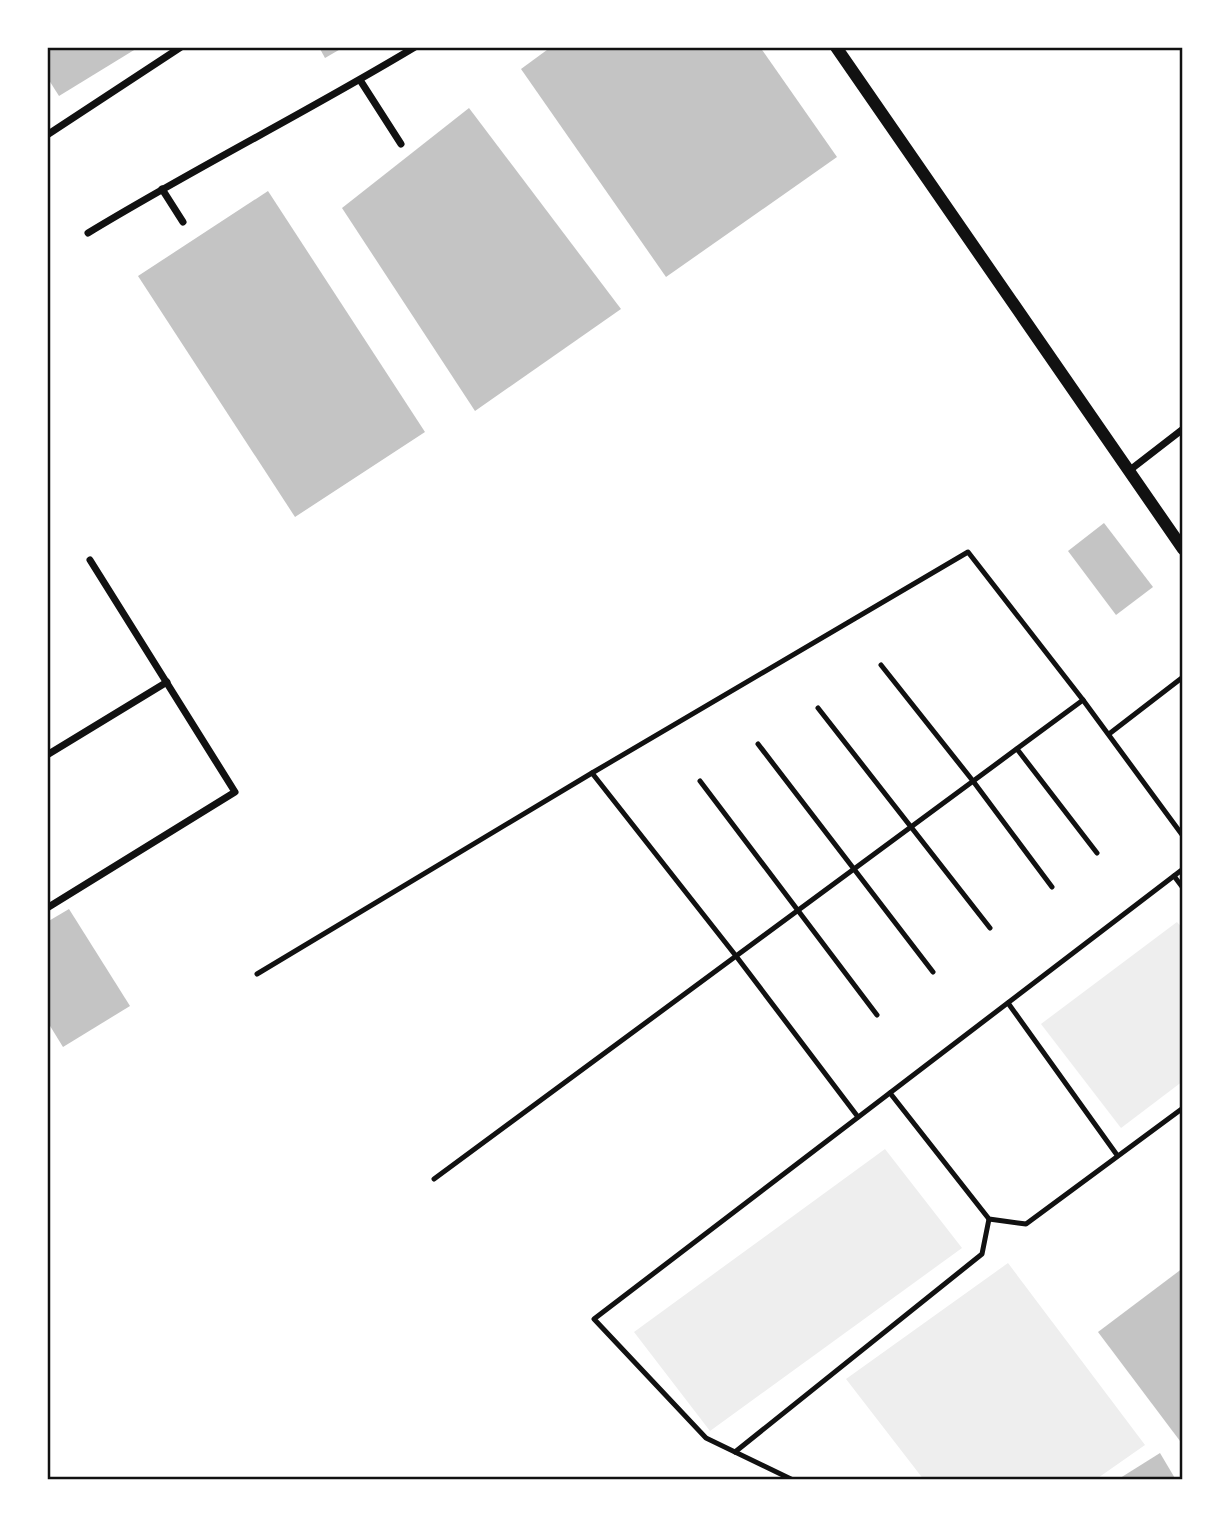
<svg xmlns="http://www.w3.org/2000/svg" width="1230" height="1527" viewBox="0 0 1230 1527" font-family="'Sofia Sans Condensed',sans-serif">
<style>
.green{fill:#eee}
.building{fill:#c4c4c4}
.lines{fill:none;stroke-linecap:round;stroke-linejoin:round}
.service{stroke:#111;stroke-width:5}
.minor{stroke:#111;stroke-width:7}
.tertiary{stroke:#111;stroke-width:12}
.neatline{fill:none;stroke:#111;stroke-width:2.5}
</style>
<rect width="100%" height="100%" fill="#fff"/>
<g class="green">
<path d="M1177,922L1183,929V1081L1121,1128L1041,1024Z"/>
<path d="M885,1149L962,1248L710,1431L634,1332Z"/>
<path d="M1008,1263L1145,1445L1095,1480H924L846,1379Z"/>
</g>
<g class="building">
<path d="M47,47H139L59,96L47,77Z"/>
<path d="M319,47H344L325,58Z"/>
<path d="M551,47H760L837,157L666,277L521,69Z"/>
<path d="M469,108L621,309L475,411L342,208Z"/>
<path d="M268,191L425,432L295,517L138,276Z"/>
<path d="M1104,523L1153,587L1116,615L1068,551Z"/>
<path d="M69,909L130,1006L63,1047L47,1021V922Z"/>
<path d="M1183,1268V1445L1098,1332Z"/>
<path d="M1160,1453L1176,1480H1117Z"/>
</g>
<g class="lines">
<g class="service">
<path d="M881,665L973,781L1052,887"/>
<path d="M818,708L990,928"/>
<path d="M1109,734L1183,677"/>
<path d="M758,744L933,972"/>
<path d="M1017,749L1097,853"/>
<path d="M592,773L736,956L858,1117"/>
<path d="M700,781L877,1015"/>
<path d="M1174,876L1183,888"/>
<path d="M257,974L592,773L968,552L1083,700"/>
<path d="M1008,1003L1117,1155"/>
<path d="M890,1093L989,1219L1026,1224L1183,1108"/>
<path d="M434,1179L1083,700L1183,836"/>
<path d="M735,1452L982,1254L989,1219"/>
<path d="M793,1480L706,1438L594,1319L1183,869"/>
</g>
<g class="minor">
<path d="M360,80L401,144"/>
<path d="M47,135L181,47"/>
<path d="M162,189L183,222"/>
<path d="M88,233C195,168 307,112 415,47"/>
<path d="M1130,470L1183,429"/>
<path d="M47,755L167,682"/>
<path d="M47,908L235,792L90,560"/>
</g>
<path class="tertiary" d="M836,47L1183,549"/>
</g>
<rect width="1230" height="1527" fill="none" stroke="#ffffff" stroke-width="98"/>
<rect x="49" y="49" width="1132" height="1429" class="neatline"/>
</svg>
